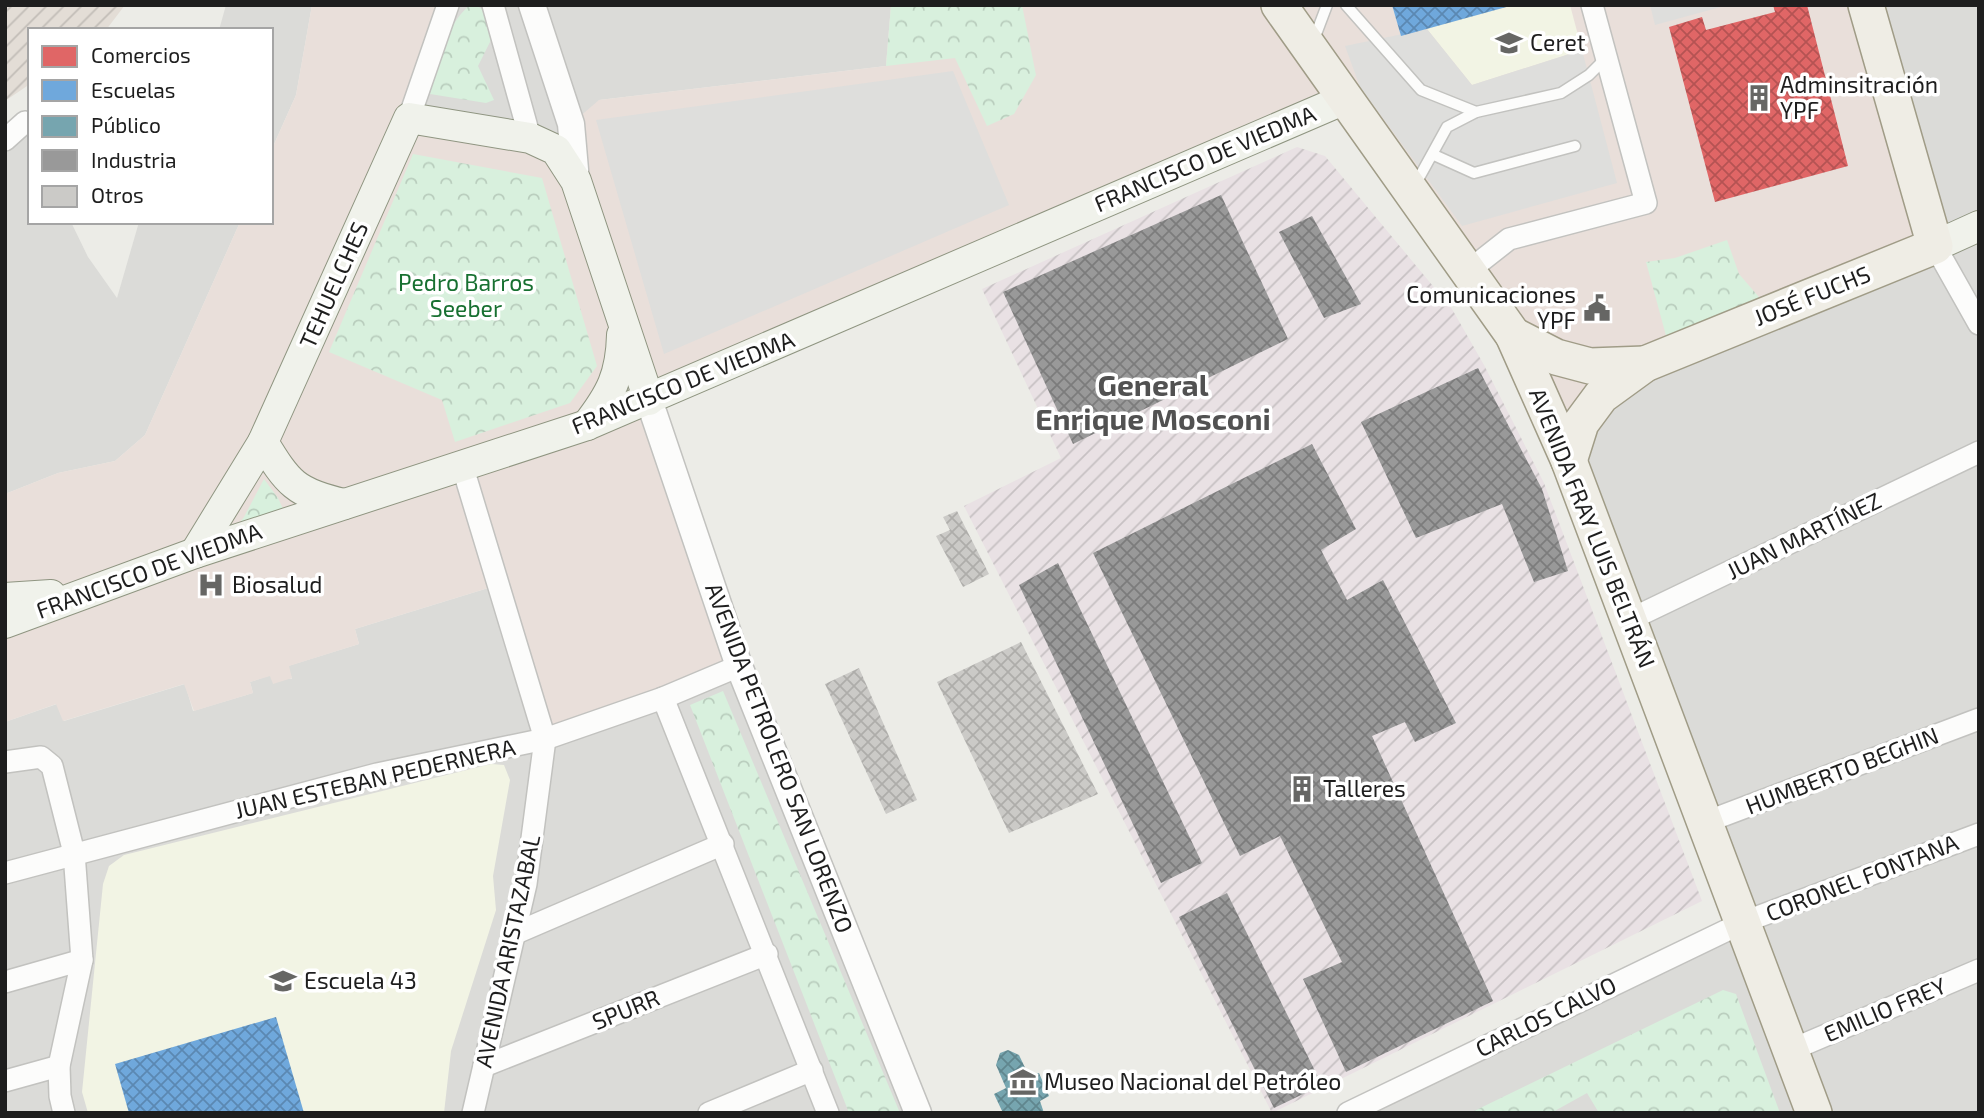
<svg xmlns="http://www.w3.org/2000/svg" width="1984" height="1118" viewBox="0 0 1984 1118" font-family="'Exo 2',sans-serif">
<style>
.residential{fill:#dbdbd8}
.commercial{fill:#e9dfda}
.industrial{fill:url(#industrial-furrows)}
.education{fill:#f2f4e4}
.military{fill:url(#military-furrows)}
.park{fill:url(#park-crowns)}
.parking{fill:#dededc}
.shops{fill:url(#shops-cross-hatch)}
.schools{fill:url(#schools-cross-hatch)}
.public{fill:url(#public-cross-hatch)}
.industry{fill:url(#industry-cross-hatch)}
.building{fill:url(#building-cross-hatch)}
.lines{fill:none;stroke-linecap:round;stroke-linejoin:round}
.service-casing{stroke:#c2c2bf;stroke-width:13}
.minor-casing{stroke:#c2c2bf;stroke-width:24}
.tertiary-casing{stroke:#c2c2bf;stroke-width:29}
.secondary-casing{stroke:#8f9581;stroke-width:32}
.primary-casing{stroke:#a09c87;stroke-width:38}
.service{stroke:#fcfcfb;stroke-width:10}
.minor{stroke:#fcfcfb;stroke-width:21}
.tertiary{stroke:#fcfcfb;stroke-width:26}
.secondary{stroke:#f0f2eb;stroke-width:30}
.primary{stroke:#efede5;stroke-width:35}
.labels{text-anchor:middle;stroke-width:7;stroke-linejoin:round;paint-order:stroke}
.poi-label{font-size:23px;fill:#1e1e1e;stroke:#fff;text-anchor:start}
.street-label{font-size:23px;fill:#1e1e1e;stroke:#fff}
.park-label{font-size:23px;fill:#187031;stroke:#fff}
.district-label{font-size:30px;font-weight:bold;fill:#515151;stroke:#fff}
</style>
<defs>
<pattern id="industrial-furrows" width="10" height="10" patternUnits="userSpaceOnUse" patternTransform="scale(1.75)"><rect width="10" height="10" fill="#e9e1e4"/><path d="M-1 1l2-2M0 10L10 0M9 11l2-2" fill="none" stroke="#c7c1c3"/></pattern>
<pattern id="military-furrows" width="10" height="10" patternUnits="userSpaceOnUse" patternTransform="scale(1.75)"><rect width="10" height="10" fill="#e3ddd6"/><path d="M-1 1l2-2M0 10L10 0M9 11l2-2" fill="none" stroke="#c2bdb7"/></pattern>
<pattern id="park-crowns" width="20" height="18" patternUnits="userSpaceOnUse" patternTransform="scale(1.75)"><rect width="20" height="18" fill="#d8f0dd"/><path d="M2 6a3 3 0 1 1 6 0M12 15a3 3 0 1 1 6 0" fill="none" stroke="#b9cdbd"/></pattern>
<pattern id="shops-cross-hatch" width="8" height="8" patternUnits="userSpaceOnUse" patternTransform="scale(1.75)"><rect width="8" height="8" fill="#e06666"/><path d="M0 0l8 8M0 8l8-8" fill="none" stroke="#b55353"/></pattern>
<pattern id="schools-cross-hatch" width="8" height="8" patternUnits="userSpaceOnUse" patternTransform="scale(1.75)"><rect width="8" height="8" fill="#6fa8dc"/><path d="M0 0l8 8M0 8l8-8" fill="none" stroke="#5b88b2"/></pattern>
<pattern id="public-cross-hatch" width="8" height="8" patternUnits="userSpaceOnUse" patternTransform="scale(1.75)"><rect width="8" height="8" fill="#76a5af"/><path d="M0 0l8 8M0 8l8-8" fill="none" stroke="#60868e"/></pattern>
<pattern id="industry-cross-hatch" width="8" height="8" patternUnits="userSpaceOnUse" patternTransform="scale(1.75)"><rect width="8" height="8" fill="#999"/><path d="M0 0l8 8M0 8l8-8" fill="none" stroke="#7c7c7c"/></pattern>
<pattern id="building-cross-hatch" width="8" height="8" patternUnits="userSpaceOnUse" patternTransform="scale(1.75)"><rect width="8" height="8" fill="#cbcac7"/><path d="M0 0l8 8M0 8l8-8" fill="none" stroke="#aeadaa"/></pattern>
</defs>
<rect width="100%" height="100%" fill="#ecece7"/>
<g class="residential">
<path d="M226,5H312L296,95L271,151V30H219Z"/>
<path d="M448,5H891L886,66L599,100L576,181L409,118Z"/>
<path d="M1866,5H1979V1113H1348L1744,922L1569,461Z"/>
<path d="M25,122L30,133V222H71L88,257L117,298L139,222H240L145,435L115,461L58,473L5,494V140Z"/>
<path d="M498,585L739,666L918,1113H5V722L57,704L64,721L185,684L193,711L253,693L250,682L271,675L292,679L288,666L359,644L355,629Z"/>
</g>
<path class="commercial" d="M312,5H448L409,118L556,150L571,124L599,100L886,66L891,5H1866L1935,246L1645,364L1569,461L1513,335L1344,99L649,400L739,666L545,739L498,585L355,629L359,644L289,666L292,678L273,684L270,676L250,682L253,693L194,711L184,684L63,721L56,704L5,722V494L58,473L115,461L145,435L240,222H271V151L296,95Z"/>
<path class="industrial" d="M1297,147L1325,156L1452,309L1484,365L1544,483L1702,901L1272,1113L964,506L1061,458L982,289Z"/>
<g class="education">
<path d="M1392,5H1570L1582,50L1472,85L1427,29L1401,36Z"/>
<path d="M491,764L504,765L510,780L493,876L496,910L451,1051L444,1113H88L82,1092L103,884L109,866L124,855Z"/>
</g>
<path class="military" d="M5,5H125L106,30H30V84L5,101Z"/>
<g class="park">
<path d="M470,5H476L489,14L492,38L478,66L494,100L486,103L430,94C437,63 445,26 470,5Z"/>
<path d="M891,5H1022L1036,75L1014,114L987,126L955,58L886,66Z"/>
<path d="M413,154L542,178L597,366L570,403L455,442L442,400L329,352Z"/>
<path d="M1727,240L1739,274L1765,304L1668,343L1646,262L1675,258Z"/>
<path d="M264,479L278,498L291,526L221,548L244,517Z"/>
<path d="M723,691L900,1113H849L690,705Z"/>
<path d="M1723,990L1736,994L1780,1113H1599L1587,1093L1551,1113H1470Z"/>
</g>
<g class="parking">
<path d="M1650,5H1728L1655,25Z"/>
<path d="M1427,29L1472,85L1582,50L1617,183L1462,226L1360,87L1345,46Z"/>
<path d="M953,71L1009,205L664,354L596,120Z"/>
</g>
<path class="shops" d="M1773,5H1807L1848,166L1715,202L1669,27L1702,17L1706,30L1775,12Z"/>
<g class="schools">
<path d="M1392,5H1510V6L1401,36Z"/>
<path d="M276,1017L304,1113H129L115,1064Z"/>
</g>
<path class="public" d="M1008,1050L1019,1055L1029,1076L1039,1073L1049,1096L1040,1101L1044,1113H1003L994,1094L1006,1088L996,1065L1000,1053Z"/>
<g class="industry">
<path d="M1221,195L1288,339L1073,444L1003,292Z"/>
<path d="M1312,216L1361,304L1324,318L1279,232Z"/>
<path d="M1478,368L1542,489L1568,571L1534,582L1502,504L1416,538L1361,422Z"/>
<path d="M1312,444L1356,529L1321,550L1347,600L1383,580L1456,723L1415,742L1405,722L1372,736L1493,1001L1346,1072L1303,979L1342,962L1280,836L1240,856L1093,553Z"/>
<path d="M1058,563L1202,863L1161,883L1019,585Z"/>
<path d="M1227,893L1322,1085L1274,1108L1179,917Z"/>
</g>
<g class="building">
<path d="M957,511L989,574L963,587L936,536L950,530L943,517Z"/>
<path d="M1021,642L1098,794L1009,833L937,682Z"/>
<path d="M859,668L917,800L886,814L825,684Z"/>
</g>
<g class="lines">
<defs>
<g id="service">
<path d="M1346,5L1421,90L1476,112L1561,93L1589,75L1606,58"/>
<path d="M1313,42L1327,5"/>
<path d="M1434,155L1474,173L1575,146"/>
<path d="M1415,185L1447,127L1476,112"/>
</g>
<g id="minor">
<path d="M493,5L530,138"/>
<path d="M409,118L448,5"/>
<path d="M5,140L25,122"/>
<path d="M1935,246L1979,324"/>
<path d="M1467,272L1509,239L1646,203L1592,5"/>
<path d="M462,465L545,739L526,884L473,1113"/>
<path d="M1629,620L1979,452"/>
<path d="M663,698L828,1113"/>
<path d="M5,762L41,757L52,766L74,853L82,960L59,1066L60,1096L64,1113"/>
<path d="M1706,822L1979,719"/>
<path d="M5,873L377,774L545,739L663,698L739,666"/>
<path d="M516,933L723,844"/>
<path d="M5,982L82,960"/>
<path d="M1791,1050L1979,970"/>
<path d="M484,1066L767,954"/>
<path d="M5,1081L59,1066"/>
<path d="M709,1113L812,1070"/>
<path d="M1348,1113L1744,922L1979,834"/>
</g>
<g id="tertiary">
<path d="M532,5L571,124L576,181"/>
<path d="M649,400L739,666L918,1113"/>
</g>
<g id="secondary">
<path d="M1935,246L1979,226"/>
<path d="M587,425C611,394 621,375 622,335"/>
<path d="M263,442C288,483 295,493 344,504"/>
<path d="M195,553L263,442L409,118L530,138L556,150L576,181L649,400"/>
<path d="M5,598L51,595"/>
<path d="M5,623L195,553L587,425L1345,99"/>
</g>
<g id="primary">
<path d="M1279,5L1513,335L1569,461L1814,1113"/>
<path d="M1513,335L1556,357L1590,366L1645,364"/>
<path d="M1569,461L1581,423L1601,396L1645,364L1935,246L1866,5"/>
</g>
</defs>
<use href="#service" class="service-casing"/>
<use href="#minor" class="minor-casing"/>
<use href="#tertiary" class="tertiary-casing"/>
<use href="#secondary" class="secondary-casing"/>
<use href="#primary" class="primary-casing"/>
<use href="#service" class="service"/>
<use href="#minor" class="minor"/>
<use href="#tertiary" class="tertiary"/>
<use href="#secondary" class="secondary"/>
<use href="#primary" class="primary"/>
</g>
<defs>
<symbol id="school-bare" viewBox="-9 -9 18 18"><path d="M0-5L7-2L0 1L-7-2ZM-4 1L0 2.5L4 1V4Q0 6-4 4Z" fill="#666664" stroke="#fff" stroke-width="2.5" paint-order="stroke"/></symbol>
<symbol id="building-bare" viewBox="-9 -9 18 18"><path d="M-4-6H4V6H1V3H-1V6H-4ZM-2.5-4.3h1.7v1.8h-1.7ZM.8-4.3h1.7v1.8H.8ZM-2.5-1h1.7V.8h-1.7ZM.8-1h1.7V.8H.8Z" fill="#666664" stroke="#fff" stroke-width="2.5" paint-order="stroke"/></symbol>
<symbol id="civic-bare" viewBox="-9 -9 18 18"><path d="M-.6-6.5H3V-4.5H.6V-3L4-1V1h2V6H-6V1h2V-1L-.6-3ZM-1.2 2.5V6h2.4V2.5Z" fill="#666664" stroke="#fff" stroke-width="2.5" paint-order="stroke"/></symbol>
<symbol id="hospital-bare" viewBox="-9 -9 18 18"><path d="M-5-5h3v3.5h4V-5h3V5h-3V1.5h-4V5h-3Z" fill="#666664" stroke="#fff" stroke-width="2.5" paint-order="stroke"/></symbol>
<symbol id="museum-bare" viewBox="-9 -9 18 18"><path d="M0-6L6-3V-2H-6V-3ZM-5-1h2V3h-2ZM-1-1h2V3h-2ZM3-1h2V3H3ZM-6 4H6V6H-6Z" fill="#666664" stroke="#fff" stroke-width="2.5" paint-order="stroke"/></symbol>
</defs>
<g fill-rule="evenodd">
<use href="#school-bare" x="1490" y="24" width="38" height="38"/>
<use href="#building-bare" x="1740" y="79" width="38" height="38"/>
<use href="#civic-bare" x="1578" y="289" width="38" height="38"/>
<use href="#hospital-bare" x="192" y="566" width="38" height="38"/>
<use href="#building-bare" x="1283" y="770" width="38" height="38"/>
<use href="#school-bare" x="264" y="962" width="38" height="38"/>
<use href="#museum-bare" x="1004" y="1063" width="38" height="38"/>
</g>
<g class="labels">
<g class="poi-label">
<text x="1530" y="51">Ceret</text>
<text x="1780" y="93">Adminsitración<tspan x="1780" dy="26">YPF</tspan></text>
<text x="1576" y="303" text-anchor="end">Comunicaciones<tspan x="1576" dy="26">YPF</tspan></text>
<text x="232" y="593">Biosalud</text>
<text x="1323" y="797">Talleres</text>
<text x="304" y="989">Escuela 43</text>
<text x="1044" y="1090">Museo Nacional del Petróleo</text>
</g>
<g class="street-label">
<text transform="translate(1205 159) rotate(-23)" y="8">FRANCISCO DE VIEDMA</text>
<text transform="translate(334 285) rotate(-66)" y="8">TEHUELCHES</text>
<text transform="translate(1812 296) rotate(-22)" y="8">JOSÉ FUCHS</text>
<text transform="translate(683 383) rotate(-22)" y="8">FRANCISCO DE VIEDMA</text>
<text transform="translate(1592 528) rotate(68)" y="8">AVENIDA FRAY LUIS BELTRÁN</text>
<text transform="translate(1804 536) rotate(-26)" y="8">JUAN MARTÍNEZ</text>
<text transform="translate(149 571) rotate(-20)" y="8">FRANCISCO DE VIEDMA</text>
<text transform="translate(779 758) rotate(69)" y="8">AVENIDA PETROLERO SAN LORENZO</text>
<text transform="translate(1842 771) rotate(-21)" y="8">HUMBERTO BEGHIN</text>
<text transform="translate(375 779) rotate(-13)" y="8">JUAN ESTEBAN PEDERNERA</text>
<text transform="translate(1862 878) rotate(-21)" y="8">CORONEL FONTANA</text>
<text transform="translate(508 951) rotate(-78)" y="8">AVENIDA ARISTAZABAL</text>
<text transform="translate(626 1010) rotate(-22)" y="8">SPURR</text>
<text transform="translate(1885 1010) rotate(-23)" y="8">EMILIO FREY</text>
<text transform="translate(1546 1017) rotate(-26)" y="8">CARLOS CALVO</text>
</g>
<g class="park-label">
<text x="466" y="291">Pedro Barros<tspan x="466" dy="26">Seeber</tspan></text>
</g>
<g class="district-label">
<text x="1153" y="396">General<tspan x="1153" dy="34">Enrique Mosconi</tspan></text>
</g>
</g>
<rect width="1984" height="1118" fill="none" stroke="#1e1e1e" stroke-width="14"/>
<rect x="28" y="28" width="245" height="196" fill="#ffffff" stroke="#a5a5a5" stroke-width="2"/>
<rect x="42" y="46" width="35" height="21" fill="#e06666" stroke="#a5a5a5" stroke-width="2"/>
<text x="91" y="63" font-size="21" fill="#1e1e1e">Comercios</text>
<rect x="42" y="80" width="35" height="21" fill="#6fa8dc" stroke="#a5a5a5" stroke-width="2"/>
<text x="91" y="98" font-size="21" fill="#1e1e1e">Escuelas</text>
<rect x="42" y="116" width="35" height="21" fill="#76a5af" stroke="#a5a5a5" stroke-width="2"/>
<text x="91" y="133" font-size="21" fill="#1e1e1e">Público</text>
<rect x="42" y="150" width="35" height="21" fill="#999999" stroke="#a5a5a5" stroke-width="2"/>
<text x="91" y="168" font-size="21" fill="#1e1e1e">Industria</text>
<rect x="42" y="186" width="35" height="21" fill="#cbcac7" stroke="#a5a5a5" stroke-width="2"/>
<text x="91" y="203" font-size="21" fill="#1e1e1e">Otros</text>
</svg>
